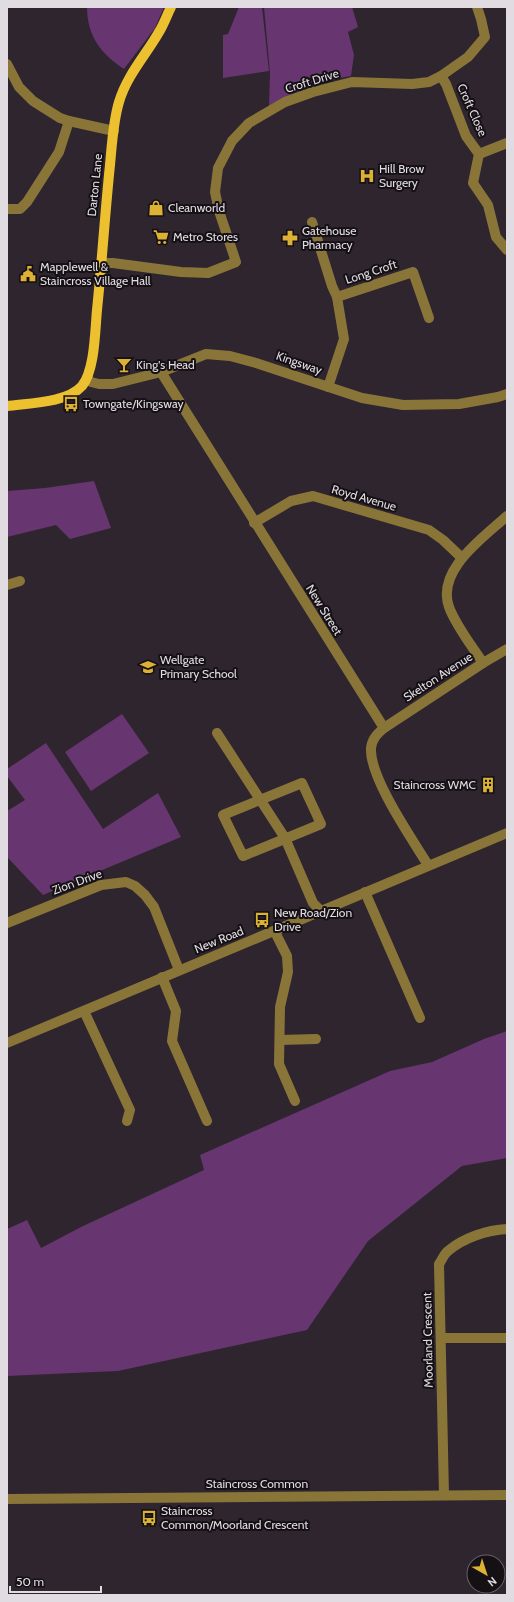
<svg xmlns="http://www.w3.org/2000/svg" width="514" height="1602" viewBox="0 0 514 1602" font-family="Cabin,sans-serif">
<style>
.green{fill:#67356f}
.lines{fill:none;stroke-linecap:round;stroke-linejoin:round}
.minor{stroke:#8a7539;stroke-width:10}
.major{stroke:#edc02f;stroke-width:10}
.labels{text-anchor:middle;stroke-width:4;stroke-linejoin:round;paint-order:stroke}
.street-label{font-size:12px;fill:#e1dbe2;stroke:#141014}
.poi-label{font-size:12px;fill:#e1dbe2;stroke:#141014;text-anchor:start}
</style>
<rect width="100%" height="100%" fill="#2e252f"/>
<g class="green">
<path d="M87,7H164L155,28L124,69C101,54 87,36 87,7Z"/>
<path d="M239,7H262L269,71L223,78V35L228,34Z"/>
<path d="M264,7H352L358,27L348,32L354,55L351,76C321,81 295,91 269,106L270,73Z"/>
<path d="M94,481L111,528L70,539L56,525L7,537V491L45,488Z"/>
<path d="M122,714L149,753L91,791L65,752Z"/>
<path d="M46,743L103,829L158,793L181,837L43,895L7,857V811L25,800L7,776V769Z"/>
<path d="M507,1031V1158L462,1166L368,1241L307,1330L118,1371L7,1376V1229L27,1220L41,1248L83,1226L204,1170L200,1155L390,1071L432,1062L484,1039Z"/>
</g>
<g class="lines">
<g class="minor">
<path d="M7,64L19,87L33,101L60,118L69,121L114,131"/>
<path d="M441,76L446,84L466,136L479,154L473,183L488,205L496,237L507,250"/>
<path d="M479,154L507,143"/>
<path d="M7,209H20L27,202L59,152L69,121"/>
<path d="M312,222L332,286L337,297L344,339L328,387"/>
<path d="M102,263H113L181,272L208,273L236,262L219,211L215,192L218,168L232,141L249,123L285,102L313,92L352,82L412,84L429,82L441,76L468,57L485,37L481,19L477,7"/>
<path d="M337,297L413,272L429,318"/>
<path d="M161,372L384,728C377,734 372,739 371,748C369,777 412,839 428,865"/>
<path d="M87,378L91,382L99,384H113L161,372L206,354L230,356L256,363L362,398L403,405L459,404L498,397L507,394"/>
<path d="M254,523L291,501L313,496L429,530L443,540L462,558"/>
<path d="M7,585L20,581"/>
<path d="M483,663C472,646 456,626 449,607C436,570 483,538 507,516"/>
<path d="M384,728L483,663L507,649"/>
<path d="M217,733L285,838L313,903L321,911"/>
<path d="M302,783L321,824L243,856L223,815Z"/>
<path d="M365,892L420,1018"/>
<path d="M7,923L101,885L126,882L135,886L145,895L154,907L179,970"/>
<path d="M276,930L277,936L287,956L288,972L280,1007L279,1064L295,1101"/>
<path d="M162,977L176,1011L172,1041L207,1121"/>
<path d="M84,1011L130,1110L127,1121"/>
<path d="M280,1040L316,1039"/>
<path d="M7,1043L507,833"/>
<path d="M441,1338H507"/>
<path d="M444,1495L439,1264C442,1260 444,1254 448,1251C463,1238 487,1230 507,1229"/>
<path d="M7,1499L507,1495"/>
</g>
<path class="major" d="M7,406C28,403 67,403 82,386C95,370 95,330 97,310C102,261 105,213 110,165C112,144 113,122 119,102C127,75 146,55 159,32C164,24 167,15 171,7"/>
</g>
<defs>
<symbol id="hospital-bare" viewBox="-9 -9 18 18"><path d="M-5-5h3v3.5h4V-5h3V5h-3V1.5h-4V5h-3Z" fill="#dbb233" stroke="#141014" stroke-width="2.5" paint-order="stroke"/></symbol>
<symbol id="shop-bare" viewBox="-9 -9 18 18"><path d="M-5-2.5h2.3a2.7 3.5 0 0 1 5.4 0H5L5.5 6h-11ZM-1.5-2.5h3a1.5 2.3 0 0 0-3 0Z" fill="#dbb233" stroke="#141014" stroke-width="2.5" paint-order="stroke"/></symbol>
<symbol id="supermarket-bare" viewBox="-9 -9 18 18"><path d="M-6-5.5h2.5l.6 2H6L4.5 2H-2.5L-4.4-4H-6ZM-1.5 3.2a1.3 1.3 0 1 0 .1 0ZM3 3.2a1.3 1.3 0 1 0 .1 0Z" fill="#dbb233" stroke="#141014" stroke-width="2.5" paint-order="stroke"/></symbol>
<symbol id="pharmacy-bare" viewBox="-9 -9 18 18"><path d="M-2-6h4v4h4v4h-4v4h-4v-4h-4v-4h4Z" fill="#dbb233" stroke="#141014" stroke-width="2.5" paint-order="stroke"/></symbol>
<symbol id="civic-bare" viewBox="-9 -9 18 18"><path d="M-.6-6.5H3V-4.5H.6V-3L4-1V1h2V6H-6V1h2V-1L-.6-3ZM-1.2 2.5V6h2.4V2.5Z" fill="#dbb233" stroke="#141014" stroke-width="2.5" paint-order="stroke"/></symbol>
<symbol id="bar-bare" viewBox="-9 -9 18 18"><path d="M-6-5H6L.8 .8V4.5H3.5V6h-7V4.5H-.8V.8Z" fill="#dbb233" stroke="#141014" stroke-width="2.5" paint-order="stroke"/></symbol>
<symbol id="bus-bare" viewBox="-9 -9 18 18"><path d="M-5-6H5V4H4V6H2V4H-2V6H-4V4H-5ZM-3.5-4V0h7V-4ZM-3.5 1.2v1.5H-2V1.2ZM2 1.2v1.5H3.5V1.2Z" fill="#dbb233" stroke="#141014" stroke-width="2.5" paint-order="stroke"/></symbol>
<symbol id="school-bare" viewBox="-9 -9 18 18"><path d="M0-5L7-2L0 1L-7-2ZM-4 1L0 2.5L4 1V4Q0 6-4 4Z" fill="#dbb233" stroke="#141014" stroke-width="2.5" paint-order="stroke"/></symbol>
<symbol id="building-bare" viewBox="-9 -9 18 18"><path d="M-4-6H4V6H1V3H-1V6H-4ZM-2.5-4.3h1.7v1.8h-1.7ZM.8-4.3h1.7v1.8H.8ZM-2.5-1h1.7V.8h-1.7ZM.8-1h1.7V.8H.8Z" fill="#dbb233" stroke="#141014" stroke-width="2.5" paint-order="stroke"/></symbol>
</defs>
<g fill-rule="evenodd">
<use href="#hospital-bare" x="356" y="165" width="22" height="22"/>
<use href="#shop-bare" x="145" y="197" width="22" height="22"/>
<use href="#supermarket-bare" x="150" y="226" width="22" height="22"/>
<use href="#pharmacy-bare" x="279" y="227" width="22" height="22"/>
<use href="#civic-bare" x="17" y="263" width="22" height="22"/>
<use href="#bar-bare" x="113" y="354" width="22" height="22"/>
<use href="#bus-bare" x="60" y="393" width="22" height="22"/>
<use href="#school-bare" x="137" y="656" width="22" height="22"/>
<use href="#building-bare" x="477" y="774" width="22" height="22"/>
<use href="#bus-bare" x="251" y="909" width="22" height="22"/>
<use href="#bus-bare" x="138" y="1507" width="22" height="22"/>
</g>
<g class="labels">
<g class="street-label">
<text transform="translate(312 81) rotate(-17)" y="4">Croft Drive</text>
<text transform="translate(472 110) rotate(66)" y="4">Croft Close</text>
<text transform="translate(95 185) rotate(-84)" y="4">Darton Lane</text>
<text transform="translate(371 272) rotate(-18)" y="4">Long Croft</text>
<text transform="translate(299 363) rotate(19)" y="4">Kingsway</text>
<text transform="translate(364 498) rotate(16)" y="4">Royd Avenue</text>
<text transform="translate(324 610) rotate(58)" y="4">New Street</text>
<text transform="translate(438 677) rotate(-33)" y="4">Skelton Avenue</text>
<text transform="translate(77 882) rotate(-20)" y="4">Zion Drive</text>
<text transform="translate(219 940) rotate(-22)" y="4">New Road</text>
<text transform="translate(428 1340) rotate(-91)" y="4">Moorland Crescent</text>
<text x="257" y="1488">Staincross Common</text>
</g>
<g class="poi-label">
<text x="379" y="173">Hill Brow<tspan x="379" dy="14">Surgery</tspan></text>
<text x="168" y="212">Cleanworld</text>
<text x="302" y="235">Gatehouse<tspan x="302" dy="14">Pharmacy</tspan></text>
<text x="173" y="241">Metro Stores</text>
<text x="40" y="271">Mapplewell &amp;<tspan x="40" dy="14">Staincross Village Hall</tspan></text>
<text x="136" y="369">King's Head</text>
<text x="83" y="408">Towngate/Kingsway</text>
<text x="160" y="664">Wellgate<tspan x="160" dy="14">Primary School</tspan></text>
<text x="476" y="789" text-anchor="end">Staincross WMC</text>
<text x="274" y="917">New Road/Zion<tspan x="274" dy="14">Drive</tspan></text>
<text x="161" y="1515">Staincross<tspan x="161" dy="14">Common/Moorland Crescent</tspan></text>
</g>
</g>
<rect width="514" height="1602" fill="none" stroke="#e1dbe2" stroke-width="16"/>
<g transform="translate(486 1574) rotate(141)"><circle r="19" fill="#141014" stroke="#666166"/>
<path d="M0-3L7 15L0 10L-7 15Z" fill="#dbb233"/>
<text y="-6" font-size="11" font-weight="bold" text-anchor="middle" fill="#e1dbe2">N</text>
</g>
<path d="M10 1586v6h91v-6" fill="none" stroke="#e1dbe2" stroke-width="2"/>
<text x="16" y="1586" font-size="12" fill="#e1dbe2" stroke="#141014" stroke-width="3" paint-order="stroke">50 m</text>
</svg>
